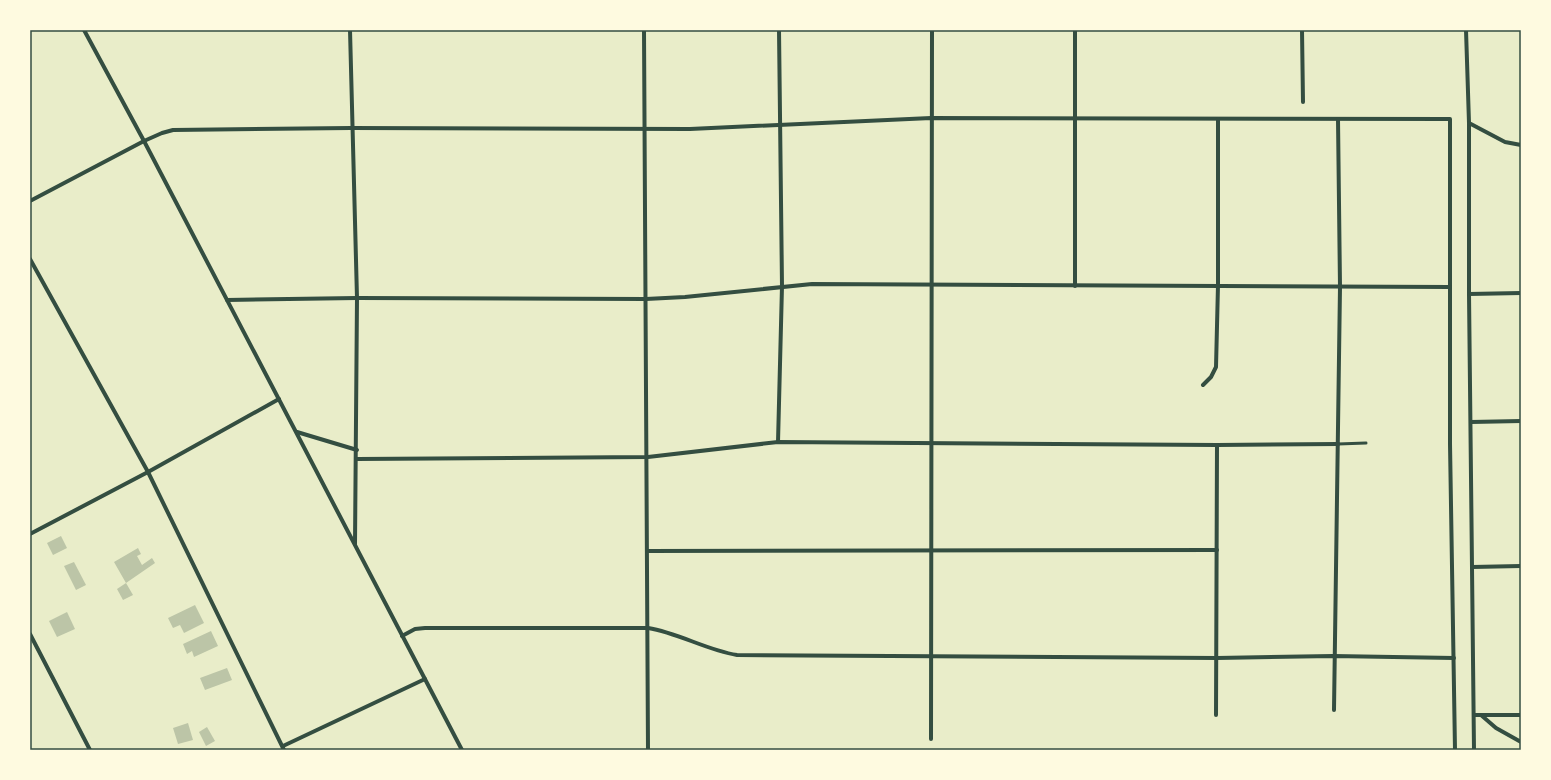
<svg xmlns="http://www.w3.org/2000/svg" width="1551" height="780" viewBox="0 0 1551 780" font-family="Georgia,serif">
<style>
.building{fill:#bcc5a7}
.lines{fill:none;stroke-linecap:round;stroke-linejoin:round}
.service{stroke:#344e41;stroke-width:3}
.minor{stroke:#344e41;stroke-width:4}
.neatline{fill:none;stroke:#344e41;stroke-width:1.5}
</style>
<rect width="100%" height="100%" fill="#e9edc9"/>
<g class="building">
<path d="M61,536L67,548L53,555L47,543Z"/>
<path d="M138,548L141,554L137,556L142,565L152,558L155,563L126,583L114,562Z"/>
<path d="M74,562L86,585L76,590L64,566Z"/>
<path d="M126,583L133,595L123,600L117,589Z"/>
<path d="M195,605L204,623L184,633L180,625L173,628L168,618Z"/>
<path d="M67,612L75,629L57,637L49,621Z"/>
<path d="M211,631L218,646L194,657L192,651L187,654L183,644Z"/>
<path d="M227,668L232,680L205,690L200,678Z"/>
<path d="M188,723L193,740L178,744L173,728Z"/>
<path d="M207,727L215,741L206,746L199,732Z"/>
</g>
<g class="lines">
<path class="service" d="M1338,444L1366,443"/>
<g class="minor">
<path d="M84,30L144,141L462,750"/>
<path d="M350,30L357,298L355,544"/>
<path d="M644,30L648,750"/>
<path d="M1075,30V286"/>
<path d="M1302,30L1303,102"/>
<path d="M1466,30L1469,123V294L1474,750"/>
<path d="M1469,123L1505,142L1521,145"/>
<path d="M30,201L144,141L162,133L173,130L351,128L690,129L931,118L1450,119V444L1455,750"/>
<path d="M30,259L148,472L284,750"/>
<path d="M1469,294L1521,293"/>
<path d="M227,300L357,298L646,299L685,297L812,284L1450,287"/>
<path d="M1203,385L1211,377L1216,367L1218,285V119"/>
<path d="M1471,422L1521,421"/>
<path d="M297,432L357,450"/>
<path d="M778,442L782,286L779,30"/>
<path d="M357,459L648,457L778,442L1217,445L1338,444"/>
<path d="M30,534L148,472L279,399"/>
<path d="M648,551L1217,550"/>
<path d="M1472,567L1521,566"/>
<path d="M30,634L90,750"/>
<path d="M402,636L415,629L425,628H648C679,633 706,650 737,655L1217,658L1333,656L1454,658"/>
<path d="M1334,710L1340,287L1338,119"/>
<path d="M1216,715L1217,445"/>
<path d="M1474,715H1521"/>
<path d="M1481,715L1496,728L1521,742"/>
<path d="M931,739L932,30"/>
<path d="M283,746L425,679"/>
</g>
</g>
<rect width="1551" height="780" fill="none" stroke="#fefae0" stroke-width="62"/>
<rect x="31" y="31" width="1489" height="718" class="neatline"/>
</svg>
